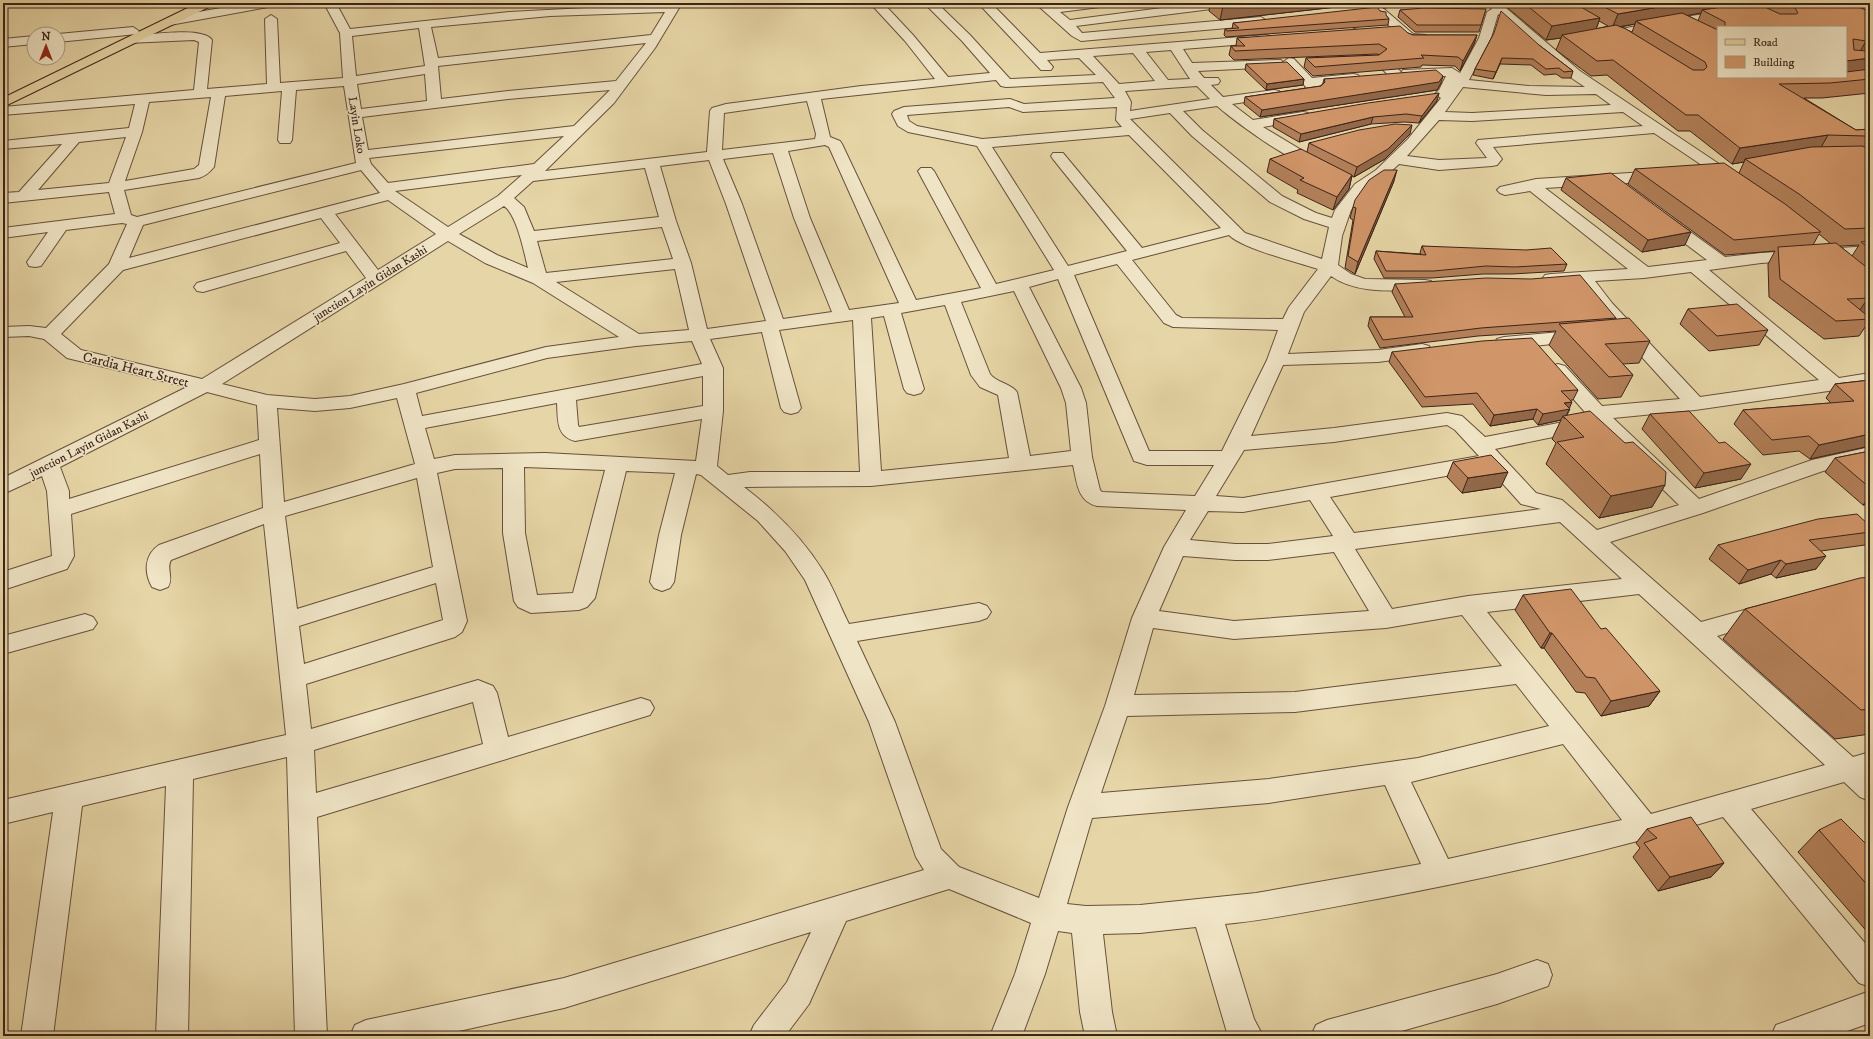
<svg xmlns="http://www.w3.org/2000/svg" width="1873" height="1039" viewBox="0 0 1873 1039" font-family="'IM FELL DW Pica',serif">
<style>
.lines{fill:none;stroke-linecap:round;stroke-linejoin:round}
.minor-casing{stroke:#67503c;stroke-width:2}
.major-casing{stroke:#3d2319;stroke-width:2}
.minor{fill:#efe4c5;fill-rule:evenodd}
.major{fill:#e6d5a6;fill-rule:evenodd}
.wall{fill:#b38059;stroke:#3d2319;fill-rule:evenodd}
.shaded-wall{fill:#926849;stroke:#3d2319}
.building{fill:#d09568;stroke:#3d2319}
.labels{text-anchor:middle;stroke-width:3;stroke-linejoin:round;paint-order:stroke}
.far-street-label{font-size:12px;fill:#3d2319;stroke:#efe4c5}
.street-label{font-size:14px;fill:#3d2319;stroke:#efe4c5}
</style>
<rect width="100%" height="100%" fill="#e6d5a6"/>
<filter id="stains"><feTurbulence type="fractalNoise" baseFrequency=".005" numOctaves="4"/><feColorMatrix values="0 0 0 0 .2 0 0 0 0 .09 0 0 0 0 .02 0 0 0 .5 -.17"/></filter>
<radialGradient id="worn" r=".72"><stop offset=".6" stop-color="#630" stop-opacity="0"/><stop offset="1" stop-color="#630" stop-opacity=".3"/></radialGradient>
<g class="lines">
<defs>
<g id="minor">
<path d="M249,3H274L268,7L170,25L164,21L170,17Z"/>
<path d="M324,3H336L350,29L509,12L682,3L655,48L614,103L545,171L707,152L710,111L712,108L726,104L861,86L935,79L905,41L870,3H883L913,35L948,77L990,73L962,41L924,3H937L970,35L1010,79L1096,75L1079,58L1047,60L1053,67L1051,70H1041L978,3H991L1040,53L1266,35L1270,36L1272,39L1270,42L1183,49L1192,63L1281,60L1283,63L1276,67L1198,71L1204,78H1218L1220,81L1218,84L1211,85L1223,97L1274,90L1279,91L1281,94L1279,97L1232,104L1253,120L1303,112L1308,113L1310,116L1308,119L1263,127L1323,163L1326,166L1323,169C1305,174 1233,120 1217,106L1183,111L1202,130L1282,196L1316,213L1332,218L1335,210L1355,184L1376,170L1408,139L1441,98L1435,94L1439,90L1446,76L1408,77L1403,76L1401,73L1403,70L1452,68L1460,73L1479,38L1487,12L1492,9L1487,3H1500L1580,71L1740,178L1743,181L1740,184H1730L1654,133L1493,147L1502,159L1497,165L1492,166L1439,170L1399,164L1386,176L1365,190L1351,210L1342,236L1338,265L1351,274L1365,279L1425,280L1431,281L1434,285L1431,289L1425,290C1394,290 1358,295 1331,276L1304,312L1288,354L1378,350L1422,344L1429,346L1431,350L1429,354L1422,356L1378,362L1283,365L1251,436L1334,428L1447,413L1462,416L1485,437L1585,418L1591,419L1548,370L1551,366L1558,364L1565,366L1602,406L1680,399L1600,311L1578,282L1551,284L1545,283L1542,279L1545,275L1551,274L1628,269L1530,191L1505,195L1500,193L1497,190L1500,187L1536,179L1661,171L1666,173L1669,176L1666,179L1661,181L1545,188L1648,267L1707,260L1659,224L1657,221L1659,218L1665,216L1671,218L1725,257L1761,253L1870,246V256L1761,263L1709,270L1839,378L1870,373V385L1695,410L1613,418L1699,499L1812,460L1870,447V461L1823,471L1703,513L1610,542L1701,622L1766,604L1774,607L1778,613L1774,619L1717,636L1853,757L1870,752V801L1860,797L1844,782L1751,809L1870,949V987L1859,983L1723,817C1610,851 1493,877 1377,899C1326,908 1276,919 1225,924L1254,1019L1263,1036H1228L1196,927L1140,933L1103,934L1112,1012L1117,1036H1085L1080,1012L1072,933L1058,931L1045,974L1022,1036H990L1015,974L1031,923L949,889L846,921L809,1004L785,1036H749L754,1025L787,982L811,932L564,1008L459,1031V1036H350L355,1025L366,1020L564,978L924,870L916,857L869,722L805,580L785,551L758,521L701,475L696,474L681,535L674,582L670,588L662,591L654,588L650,582L659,535L675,473L626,471L595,598L587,607L579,610L531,613L518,607L514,601L503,533V468L455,469L437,473L467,621L462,632L455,637L306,684L311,729L478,680L493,686L497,693L508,737L641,698L650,701L654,708L650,715L317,817L327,1036H295L287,757L193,779L188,1036H156L166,786L82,806L53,1036H21L53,812L3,824V800L286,735L264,524L171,560C166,569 174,577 168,587L160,590L152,587C144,573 144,555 159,545L263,508L260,454L71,514L74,556L67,569L3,590V572L52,556L47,491L42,476L3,494V478L187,387L67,358L44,339L29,336L3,337V327L29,326L46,328L109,264L127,224L122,223L66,230L41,266L35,267L29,266L27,262L48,232L3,238V228L115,214L109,192L3,203V193L19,192L62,144L3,149V141L129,128L135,104L3,115V107L194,90L199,42L194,40L128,43L126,40L132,36C148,35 203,26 212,40L207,89L267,84L265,19L271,15L277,19L280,83L343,78L340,33ZM665,12L651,35L438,58L431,27L550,16ZM1498,14L1570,77L1585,87L1529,86L1469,80L1491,38ZM419,28L425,66L356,76L352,36ZM646,43L616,81L508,91L441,99L438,66ZM1171,50L1190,79L1168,80L1146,52ZM1133,53L1155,81L1119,84L1093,56ZM425,74L427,101L361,109L357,84ZM996,80L1001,86L1006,87L1103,82L1115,98L1024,104L1010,99L904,107L894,111L892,114L898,126L908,132L977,146L1054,270L996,284L934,171L931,168H921L918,171L981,288L916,300L842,144L840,141L830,137L821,99ZM344,86L356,163L137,217L131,215L124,190L199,178C205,176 210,172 214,167L225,96L282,91L278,140L280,143H290L292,140L296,90ZM1197,86L1210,99L1130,111L1131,102L1125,91ZM1463,87L1546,95L1596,94L1611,105L1472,113L1445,112ZM610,90L574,126L368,150L362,117L508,99ZM211,97L199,165L194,169L125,181L142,132L149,102ZM807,101L816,134L815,139L722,150L724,113ZM1009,107L1023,112L1117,107L1116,120L1122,127L982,139L917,126L909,121L907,115ZM1623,112L1643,126L1478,140L1476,143L1487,158L1439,160L1407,156L1439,120L1472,121ZM1170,113L1192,136L1270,202L1304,219L1329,227L1322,259L1245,233L1130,119ZM1129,135L1221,228L1142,248L1063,153H1053L1051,156L1053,159L1127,251L1068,266L992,147ZM564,136L534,164L388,183L371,164L369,158ZM126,137L109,183L38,190L79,142ZM825,145L829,147L899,303L849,310L810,218L788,151ZM773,153L794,218L832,312L783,319L742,204L723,159ZM709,160L726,204L766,321L707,329L691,263L676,221L660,166ZM645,168L659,217L534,231L524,207L514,198L533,181ZM361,170L380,193L129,258L143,225ZM522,175L498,196L448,227L395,191ZM388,200L436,234L378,270L335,214ZM504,206C517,215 524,252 528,268L497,255L459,234ZM321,218L340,243L197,283L194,287L197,291L203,292L346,251L366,278L202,379L81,350L61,334L123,270ZM662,227L673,259L546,273L537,241ZM1229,235C1241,248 1299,263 1318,269L1289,307L1283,319L1182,318L1176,315L1132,260ZM448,241L485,263L533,283L619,337L546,347L404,384L350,396L315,399L267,395L222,384ZM1117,264L1164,323L1173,327L1278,330L1267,360L1222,451H1149L1074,275ZM675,269L689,330L639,334L556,282ZM1691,272L1819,380L1700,397L1612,303L1595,281L1644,278ZM1058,279L1134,461L1147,465H1214L1195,496L1102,492L1100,490L1092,457L1086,403L1081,388L1029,287ZM1014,291L1061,388L1066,403L1071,451L1030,456L1017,392C1010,383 997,383 990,374L961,302ZM945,305L971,375L980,387L998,395L1009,458L881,471L871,318L884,316L904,389L907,393L914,395L921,393L924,389L901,313ZM853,320L860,472H750L728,475L717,466L723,411V368L710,339L762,332L781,408L784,412L791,414L798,412L801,408L779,330ZM692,341L702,364L422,416L416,393L547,358L636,346ZM703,376V406L579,427L578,425L576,400ZM207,392L257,405L259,440L69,499V491L60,467ZM397,398L415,464L284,502L277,408L315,411L350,408ZM557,403C558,420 556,436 575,441L702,419L696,461L545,453L455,455L434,459L425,428ZM1594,422L1596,424L1679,505L1597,530L1562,500L1536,493L1495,449L1592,429L1595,424ZM1447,425L1455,430L1479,456L1243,498L1216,496L1244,450L1334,442ZM1073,465C1077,482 1077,501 1097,506L1186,510L1164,547L1132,618L1105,706L1068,807L1039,898L959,867L941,849L895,722L857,641L979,621L987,618L991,612L987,606L979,603L849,624C840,606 833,587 823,571C802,537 775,511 744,487L871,486ZM1487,466L1521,504L1541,509L1354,533L1330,497L1479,470ZM524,467L605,470L573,593L537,595L525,533ZM417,478L433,567L297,609L285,516ZM1310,500L1333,536L1268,544H1235L1190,540L1208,511L1243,512ZM1560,522L1622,579L1468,596L1392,609L1355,549ZM1334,552L1369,611L1234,621L1159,611L1183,556L1235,560H1268ZM436,583L443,620L304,664L299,626ZM1639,594L1825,765L1651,814L1487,612ZM1462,615L1502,666L1295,692L1134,695L1153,628L1234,639L1386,628ZM1516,684L1549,726L1418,758L1269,779L1101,793L1127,716L1295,712ZM473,702L483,744L316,793L314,750ZM1563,744L1622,820L1448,859L1411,782ZM1385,785L1421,864L1256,893L1140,905L1086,906L1067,904L1092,818L1269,803Z"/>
<path d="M1035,3H1048L1052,6L1075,3H1106L1100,7L1060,12L1070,20L1200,3H1233L1227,7L1076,26L1082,33L1261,17L1267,21L1261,25L1081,41L1072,36Z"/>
<path d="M1364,3H1377L1413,34L1426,35L1428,38L1422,42L1406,41Z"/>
<path d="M1776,3H1805L1799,7L1678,26L1601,41L1595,37L1601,33L1678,18Z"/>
<path d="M133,27L139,31L137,34L58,42V34Z"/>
<path d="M1354,29L1358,30L1400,71L1402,74L1400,77H1390L1350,36L1348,33Z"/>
<path d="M34,36V44L3,47V39Z"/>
<path d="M1289,58L1294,59L1312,78L1353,74L1358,75L1360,78L1358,81L1353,82L1320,85L1322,88C1318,94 1312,94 1305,93L1303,90L1306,87L1283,62Z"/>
<path d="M1583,330L1590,332L1592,336L1590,340L1504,349L1497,347L1495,343L1497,339L1504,337Z"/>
<path d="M85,614L93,617L97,623L93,629L3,654V636Z"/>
<path d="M1537,960L1548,964L1552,975L1548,986L1497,1004L1384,1036H1311L1316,1025L1327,1020L1497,974Z"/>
<path d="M1870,991V1023L1833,1036H1771L1776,1025Z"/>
</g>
<path id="major" d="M198,3H213L211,6L3,107V98Z"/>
</defs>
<use href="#minor" class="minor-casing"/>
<use href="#major" class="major-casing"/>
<use href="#minor" class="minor"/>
<use href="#major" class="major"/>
</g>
<g class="wall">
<path d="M1210,3H1372L1220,20L1209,11Z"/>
<path d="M1377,3H1489L1488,6L1422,4L1383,8L1381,4Z"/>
<path d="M1502,3H1762L1757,4L1769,9L1772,3H1850L1870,12V93L1822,98H1804L1856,130L1870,129V313L1865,314L1870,318V320L1859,336L1824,339L1769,297L1768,264L1775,251L1725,255L1628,184L1635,169L1739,173L1744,162L1732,164L1690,131H1678L1607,75L1591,76L1556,50L1561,38L1546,40ZM1701,13L1698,21L1687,15ZM1599,21L1608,26L1596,29ZM1635,24L1632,32L1621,27ZM1718,27H1846L1718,77ZM1819,234L1831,244L1813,245ZM1859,245L1852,256L1840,246H1842Z"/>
<path d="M1486,9L1479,32H1415L1398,17L1400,10Z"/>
<path d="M1380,11L1386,15L1389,19L1388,25L1226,37L1224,35L1225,29H1232L1233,23Z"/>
<path d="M1408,33L1413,35H1477L1474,44L1460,71L1455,66L1422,65L1421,67L1313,76L1304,67L1306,58L1380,55L1377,54L1234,60L1229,55L1231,46H1236L1237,38Z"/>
<path d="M1494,33L1539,45L1573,71L1571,78H1562L1556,74L1544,75L1531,65L1500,64L1493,79L1473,75L1475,69Z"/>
<path d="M1246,64L1304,79L1303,85L1266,90L1245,70Z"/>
<path d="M1324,79L1441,83L1437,90L1260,117L1244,104L1245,97L1321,86L1323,83Z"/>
<path d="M1437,101L1419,123L1404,122L1371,124L1299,142L1273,127L1274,119Z"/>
<path d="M1410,134L1385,159L1354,177L1352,176L1349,189L1333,210L1297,193L1298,190L1267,172L1270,159L1307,152L1309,143Z"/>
<path d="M1566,178L1685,245L1642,252L1561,190Z"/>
<path d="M1394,181L1355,274L1345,268L1353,220L1350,218L1353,207Z"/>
<path d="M1422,246L1567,264L1564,271L1512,274H1483L1432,278H1384L1374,259L1376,251L1421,254L1420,253Z"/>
<path d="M1395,284L1616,318V319L1650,341L1639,363L1623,364L1633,375L1621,397L1598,399L1549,345L1556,331L1478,336L1380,348L1368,326L1370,317H1405L1392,292Z"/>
<path d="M1688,309L1768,330L1759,345L1709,351L1680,324Z"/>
<path d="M1392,352L1578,390L1573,400H1571L1569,408L1570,409L1567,415L1665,485L1652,507L1599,518L1546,464L1556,443L1552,439L1561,420L1538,425L1533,419L1490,426L1473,404L1422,407L1389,362Z"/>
<path d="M1870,380V446L1810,459L1799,451L1763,455L1734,424L1743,410L1831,403L1826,398L1835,384Z"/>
<path d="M1650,414L1741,479L1695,488L1642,429Z"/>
<path d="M1870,451V504L1863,505L1825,472L1835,458Z"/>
<path d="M1453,462L1501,487L1462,493L1447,477Z"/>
<path d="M1870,526V539L1865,545L1821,551L1816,569L1776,578L1771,574L1739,584L1709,559L1718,545Z"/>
<path d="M1870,577V734L1835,739L1723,639L1745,609Z"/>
<path d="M1523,595L1601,629L1660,691L1649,706L1601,716L1585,693L1576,692L1544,648H1541L1515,610Z"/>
<path d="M1647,829L1724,863L1711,877L1658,891L1633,857L1640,848L1636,843Z"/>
<path d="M1819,830L1870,848V935L1798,852Z"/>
</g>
<g class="shaded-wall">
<path d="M1248,3H1372L1220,20L1223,6Z"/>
<path d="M1385,3H1422V4L1383,8Z"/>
<path d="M1682,3H1762L1702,10L1701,13L1640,24L1636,21L1635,24L1612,28L1618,14Z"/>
<path d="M1600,18L1595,32L1562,35L1561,38L1546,40L1552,26Z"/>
<path d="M1477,35L1474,44L1460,71L1463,61Z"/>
<path d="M1870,40V54L1858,55L1866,41Z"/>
<path d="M1502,58L1500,64L1493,79Z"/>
<path d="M1870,58V73L1846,75V61Z"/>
<path d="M1443,76L1441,83L1437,90L1260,117L1262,110Z"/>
<path d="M1304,79L1303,85L1266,90L1267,84Z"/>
<path d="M1439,93L1437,101L1419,123L1422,116Z"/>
<path d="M1373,117L1371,124L1299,142L1301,134Z"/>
<path d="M1412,125L1410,134L1385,159L1354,177L1357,167Z"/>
<path d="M1828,135L1819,151L1745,159L1744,162L1732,164L1740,148Z"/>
<path d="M1397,170L1394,181L1355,274L1358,262Z"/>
<path d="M1352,175L1349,189L1333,210L1337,197Z"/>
<path d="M1691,232L1685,245L1642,252L1648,240Z"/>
<path d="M1868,298H1870V313L1856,316Z"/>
<path d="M1572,402L1565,419L1563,416L1561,420L1538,425L1543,414L1564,403Z"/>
<path d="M1537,409L1533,419L1490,426L1494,415Z"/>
<path d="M1870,434V446L1810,459L1819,445Z"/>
<path d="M1751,464L1741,479L1695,488L1704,473Z"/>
<path d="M1508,472L1501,487L1462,493L1468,478Z"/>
<path d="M1665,485L1652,507L1599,518L1611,496Z"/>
<path d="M1870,496V504L1863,505Z"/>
<path d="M1826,556L1816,569L1776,578L1786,564Z"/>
<path d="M1781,560L1771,574L1739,584L1748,570Z"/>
<path d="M1550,633H1552L1544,648H1541Z"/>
<path d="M1660,691L1649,706L1601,716L1611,701Z"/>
<path d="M1724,863L1711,877L1658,891L1670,877Z"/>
</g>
<g class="building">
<path d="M1219,3H1248L1223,6Z"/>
<path d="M1524,3H1574L1600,18L1552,26Z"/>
<path d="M1597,3H1682L1618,14Z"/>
<path d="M1750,3H1756L1780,14H1796L1798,13L1795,8L1784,3H1850L1870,12V40L1866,41L1853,39L1854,50L1867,51H1870V58L1846,61V27H1725V22L1702,10Z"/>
<path d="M1377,7L1380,11L1386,12V15L1389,19L1227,31L1225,29L1239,28L1233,23Z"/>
<path d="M1424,8L1486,9L1481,25H1417L1400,10Z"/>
<path d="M1501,11L1539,45L1573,71L1564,72L1559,68L1546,69L1533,59L1502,58L1496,72L1475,69L1494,33Z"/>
<path d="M1682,13L1718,30V77H1846V72L1870,69V79L1830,83L1779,84L1856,130L1870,129V137L1865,136L1828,135L1740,148L1698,115H1686L1613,60L1597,61L1562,35L1616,25L1626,29L1693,70H1704L1707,67L1705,62L1636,21Z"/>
<path d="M1400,26L1408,33L1413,35H1477L1463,61L1458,57L1421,55L1424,58L1315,67L1306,58L1379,55L1387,49L1379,44L1235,51L1231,46H1245L1237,38Z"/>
<path d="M1287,62L1304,79L1267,84L1246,64Z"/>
<path d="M1436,70L1443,76L1439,82L1262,110L1245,97L1321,86L1325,82L1324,79Z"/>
<path d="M1439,93L1422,116L1406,114L1373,117L1301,134L1274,119L1368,103Z"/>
<path d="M1395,124L1412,125L1388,149L1357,167L1309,143L1359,130Z"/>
<path d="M1862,146L1870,149V228L1845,229L1799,194L1745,159L1811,147Z"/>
<path d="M1301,149L1352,175L1337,197L1300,180L1304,178L1270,159Z"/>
<path d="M1724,163L1785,204L1821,232L1734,240L1635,169Z"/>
<path d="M1384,170H1397L1358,262L1348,256L1356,208L1353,207L1355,200L1369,180Z"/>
<path d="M1611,173L1691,232L1648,240L1566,178Z"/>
<path d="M1870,241V249L1861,242Z"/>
<path d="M1836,243L1870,270V298L1847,299L1870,318V319L1836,321L1780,279L1778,247Z"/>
<path d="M1422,246L1526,250L1551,248L1567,264L1515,267L1486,266L1434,271H1386L1376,251L1426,255Z"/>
<path d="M1580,275L1616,318L1481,328L1383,340L1370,317H1413L1395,284L1486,278L1531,279Z"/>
<path d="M1737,304L1768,330L1717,336L1688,309Z"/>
<path d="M1629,318L1650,341L1605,344L1633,375L1609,377L1559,324Z"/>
<path d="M1532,338L1578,390L1561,391L1572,402L1564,403L1570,409L1543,414L1537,409L1494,415L1477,393L1425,397L1392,352L1482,341Z"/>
<path d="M1870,380V434L1819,445L1809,436L1772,440L1743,410L1854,401L1835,384Z"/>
<path d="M1590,411L1625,443L1633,442L1666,472L1665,485L1611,496L1557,442L1584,437L1563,416Z"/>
<path d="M1689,411L1719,443L1725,442L1751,464L1704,473L1650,414Z"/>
<path d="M1870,451V488L1835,458Z"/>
<path d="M1491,455L1508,472L1468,478L1453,462Z"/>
<path d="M1857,514L1870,526V532L1809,540L1826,556L1786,564L1781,560L1748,570L1718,545L1818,519Z"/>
<path d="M1870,577V709L1861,710L1745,609L1860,578Z"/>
<path d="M1571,589L1601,629L1606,628L1660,691L1611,701L1595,678L1586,677L1552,633H1550L1523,595Z"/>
<path d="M1691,817L1724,863L1670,877L1644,843L1657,838L1647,829Z"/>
<path d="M1841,819L1870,848V888L1819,830Z"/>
</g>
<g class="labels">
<g class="far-street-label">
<text transform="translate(357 125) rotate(81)" y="4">Layin Loko</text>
<text transform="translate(370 283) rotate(-32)" y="4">junction Layin Gidan Kashi</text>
<text transform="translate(89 444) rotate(-27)" y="4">junction Layin Gidan Kashi</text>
</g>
<g class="street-label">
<text transform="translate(136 369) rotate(14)" y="5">Cardia Heart Street</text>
</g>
</g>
<rect width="1873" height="1039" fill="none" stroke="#e6d5a6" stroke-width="16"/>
<rect x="4" y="4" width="1865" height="1031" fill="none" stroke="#3d2319" stroke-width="2"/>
<rect x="8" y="8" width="1857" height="1023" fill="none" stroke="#3d2319"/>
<rect x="1717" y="26" width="130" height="52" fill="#efe4c5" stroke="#a89780"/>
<rect x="1725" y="39" width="20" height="6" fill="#e6d5a6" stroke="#a89780"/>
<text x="1753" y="46" font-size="12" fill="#3d2319">Road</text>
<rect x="1725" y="56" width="20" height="12" fill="#d09568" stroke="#a89780"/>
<text x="1753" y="66" font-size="12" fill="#3d2319">Building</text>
<g transform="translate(46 46)"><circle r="19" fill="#efe4c5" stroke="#a89780"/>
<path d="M0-3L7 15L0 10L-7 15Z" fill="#8f2418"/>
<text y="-6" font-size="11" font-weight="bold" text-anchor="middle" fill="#3d2319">N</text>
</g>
<rect width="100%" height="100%" filter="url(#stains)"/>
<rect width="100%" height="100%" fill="url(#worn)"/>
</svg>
